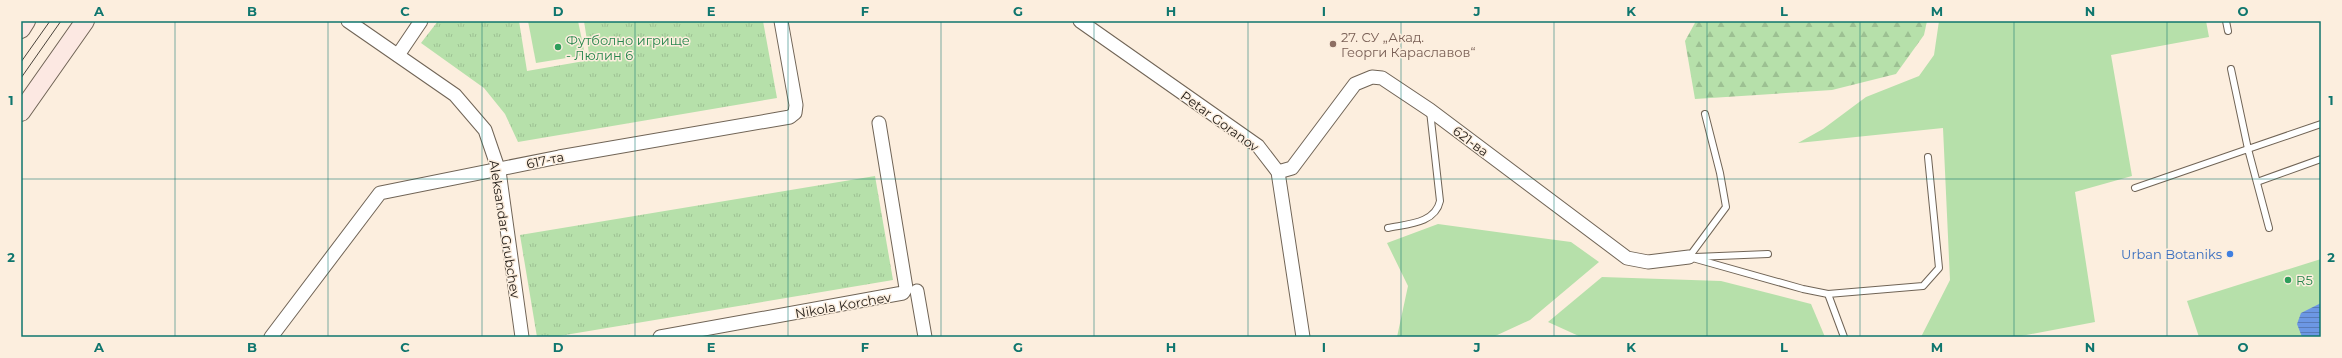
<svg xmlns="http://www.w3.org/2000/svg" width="2342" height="358" viewBox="0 0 2342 358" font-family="Montserrat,sans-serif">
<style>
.grass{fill:#b6e0aa}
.forest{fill:url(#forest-firs)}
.park{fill:url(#park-tufts)}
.water{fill:url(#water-rules)}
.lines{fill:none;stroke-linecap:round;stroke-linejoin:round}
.lane-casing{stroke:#706456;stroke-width:8}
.street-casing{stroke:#706456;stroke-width:15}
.secondary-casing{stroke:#706456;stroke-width:20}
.lane{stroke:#fff;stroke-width:6}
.street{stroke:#fff;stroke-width:13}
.secondary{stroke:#fce8e2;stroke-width:18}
.tram{stroke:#49423a;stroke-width:1}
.grid{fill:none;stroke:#0f766e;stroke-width:1;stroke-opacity:0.55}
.education-dot{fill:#8d6e63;stroke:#fceede;stroke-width:1.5}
.leisure-dot{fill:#2e9e5b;stroke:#fceede;stroke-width:1.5}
.shop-dot{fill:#3f7fe0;stroke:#fceede;stroke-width:1.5}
.labels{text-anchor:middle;stroke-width:3;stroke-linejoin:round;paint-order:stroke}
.education-label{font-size:13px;fill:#785e54;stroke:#fceede;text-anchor:start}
.leisure-label{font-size:13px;fill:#27864d;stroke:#fceede;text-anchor:start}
.street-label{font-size:13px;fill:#29231d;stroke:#fceede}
.shop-label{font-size:13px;fill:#366cbe;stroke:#fceede;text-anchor:end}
.neatline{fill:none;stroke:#0f766e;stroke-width:1.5}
.grid-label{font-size:13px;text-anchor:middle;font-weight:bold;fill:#0f766e}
</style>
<defs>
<pattern id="forest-firs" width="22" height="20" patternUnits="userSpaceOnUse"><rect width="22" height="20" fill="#b6e0aa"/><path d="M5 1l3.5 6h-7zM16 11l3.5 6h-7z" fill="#9cc092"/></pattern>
<pattern id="park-tufts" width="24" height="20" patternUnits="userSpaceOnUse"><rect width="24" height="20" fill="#b6e0aa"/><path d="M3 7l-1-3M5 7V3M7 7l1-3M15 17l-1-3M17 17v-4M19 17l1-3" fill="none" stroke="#9cc092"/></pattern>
<pattern id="water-rules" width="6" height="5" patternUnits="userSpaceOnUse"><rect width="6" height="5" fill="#6c97e4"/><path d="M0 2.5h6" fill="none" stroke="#597bb8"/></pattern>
</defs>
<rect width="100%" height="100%" fill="#fceede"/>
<g class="grass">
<path d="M528,21H578L585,55L536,63Z"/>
<path d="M1939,21H2206L2209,37L2111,55L2132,176L2075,192L2095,322L2016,337H1921L1950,280L1943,128L1798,143L1823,129L1866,97L1919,76L1934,55Z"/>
<path d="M1438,224L1571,242L1599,262L1530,320L1493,337H1397L1408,286L1387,243Z"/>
<path d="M2321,259V337H2199L2187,301Z"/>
<path d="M1602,277L1721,281L1811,304L1825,337H1581L1548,322Z"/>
</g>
<path class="forest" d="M1696,21H1927L1924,35L1896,74L1832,90L1695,99L1685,41Z"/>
<g class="park">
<path d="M438,21H519L527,71L590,60L584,21H763L777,98L518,142L505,114L484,88L421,43Z"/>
<path d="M875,176L893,280L553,337H537L520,235Z"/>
</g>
<path class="water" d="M2321,303V337H2302L2297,324L2301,313Z"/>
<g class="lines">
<defs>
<g id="lane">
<path d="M2226,21L2228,31"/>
<path d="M2231,69L2248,149L2321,124"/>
<path d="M1705,114L1720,173L1726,207L1689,257L1803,289L1828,294"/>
<path d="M2257,182L2321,159"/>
<path d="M2135,188L2248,149L2269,228"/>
<path d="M1388,228C1406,224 1435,224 1440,201L1430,111"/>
<path d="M1695,257L1768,254"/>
<path d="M1844,337L1828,294L1923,286L1939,268L1928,157"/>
</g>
<g id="street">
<path d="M348,21L455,95L485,130L499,171L522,337"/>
<path d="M1080,21L1258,146L1278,172L1303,337"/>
<path d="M398,55L421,21"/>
<path d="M1278,172L1292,168L1355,84L1372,77L1382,78L1430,110L1627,258L1648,262L1689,257"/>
<path d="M917,291L925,337"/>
<path d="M271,337L380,193L559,157L790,117L795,113L796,105L781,21"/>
<path d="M660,337L903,293L906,288L879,123"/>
</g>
<g id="secondary">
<path d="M21,29L26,21"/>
<path d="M21,112L85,21"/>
</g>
</defs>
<use href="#lane" class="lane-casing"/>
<use href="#street" class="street-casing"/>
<use href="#secondary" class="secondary-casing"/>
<use href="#lane" class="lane"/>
<use href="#street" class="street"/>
<use href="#secondary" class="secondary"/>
<g class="tram">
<path d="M21,62L50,21"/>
<path d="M21,78L61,21"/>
</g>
</g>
<path class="grid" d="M175,21V337M328,21V337M482,21V337M635,21V337M788,21V337M941,21V337M1094,21V337M1248,21V337M1401,21V337M1554,21V337M1707,21V337M1860,21V337M2014,21V337M2167,21V337M21,179H2321"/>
<circle class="education-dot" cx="1333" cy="44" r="4"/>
<g class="leisure-dot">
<circle cx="558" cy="47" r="4"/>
<circle cx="2288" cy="280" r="4"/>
</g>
<circle class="shop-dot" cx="2230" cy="254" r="4"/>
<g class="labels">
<g class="education-label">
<text x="1341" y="42">27. СУ „Акад.<tspan x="1341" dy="15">Георги Караславов“</tspan></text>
</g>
<g class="leisure-label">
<text x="566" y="45">Футболно игрище<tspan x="566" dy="15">- Люлин 6</tspan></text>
<text x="2296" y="285">R5</text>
</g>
<g class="street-label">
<text transform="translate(1220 121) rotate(36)" y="5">Petar Goranov</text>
<text transform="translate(1471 141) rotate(37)" y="5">621-ва</text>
<text transform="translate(545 160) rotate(-12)" y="5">617-та</text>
<text transform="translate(505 229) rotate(81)" y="5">Aleksandar Grubchev</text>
<text transform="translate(843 305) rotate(-10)" y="5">Nikola Korchev</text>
</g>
<g class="shop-label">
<text x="2222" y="259">Urban Botaniks</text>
</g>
</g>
<rect width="2342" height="358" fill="none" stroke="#fceede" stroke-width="44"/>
<rect x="22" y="22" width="2298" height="314" class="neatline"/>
<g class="grid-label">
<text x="99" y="16">A</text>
<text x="252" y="16">B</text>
<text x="405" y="16">C</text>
<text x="558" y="16">D</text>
<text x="711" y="16">E</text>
<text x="865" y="16">F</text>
<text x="1018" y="16">G</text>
<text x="1171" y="16">H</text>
<text x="1324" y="16">I</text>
<text x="1477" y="16">J</text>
<text x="1631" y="16">K</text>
<text x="1784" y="16">L</text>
<text x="1937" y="16">M</text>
<text x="2090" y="16">N</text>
<text x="2243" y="16">O</text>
<text x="11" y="105">1</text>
<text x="2331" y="105">1</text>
<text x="11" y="262">2</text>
<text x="2331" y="262">2</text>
<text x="99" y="352">A</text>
<text x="252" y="352">B</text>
<text x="405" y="352">C</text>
<text x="558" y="352">D</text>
<text x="711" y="352">E</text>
<text x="865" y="352">F</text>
<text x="1018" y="352">G</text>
<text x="1171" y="352">H</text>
<text x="1324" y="352">I</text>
<text x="1477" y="352">J</text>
<text x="1631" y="352">K</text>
<text x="1784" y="352">L</text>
<text x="1937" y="352">M</text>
<text x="2090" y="352">N</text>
<text x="2243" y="352">O</text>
</g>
</svg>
